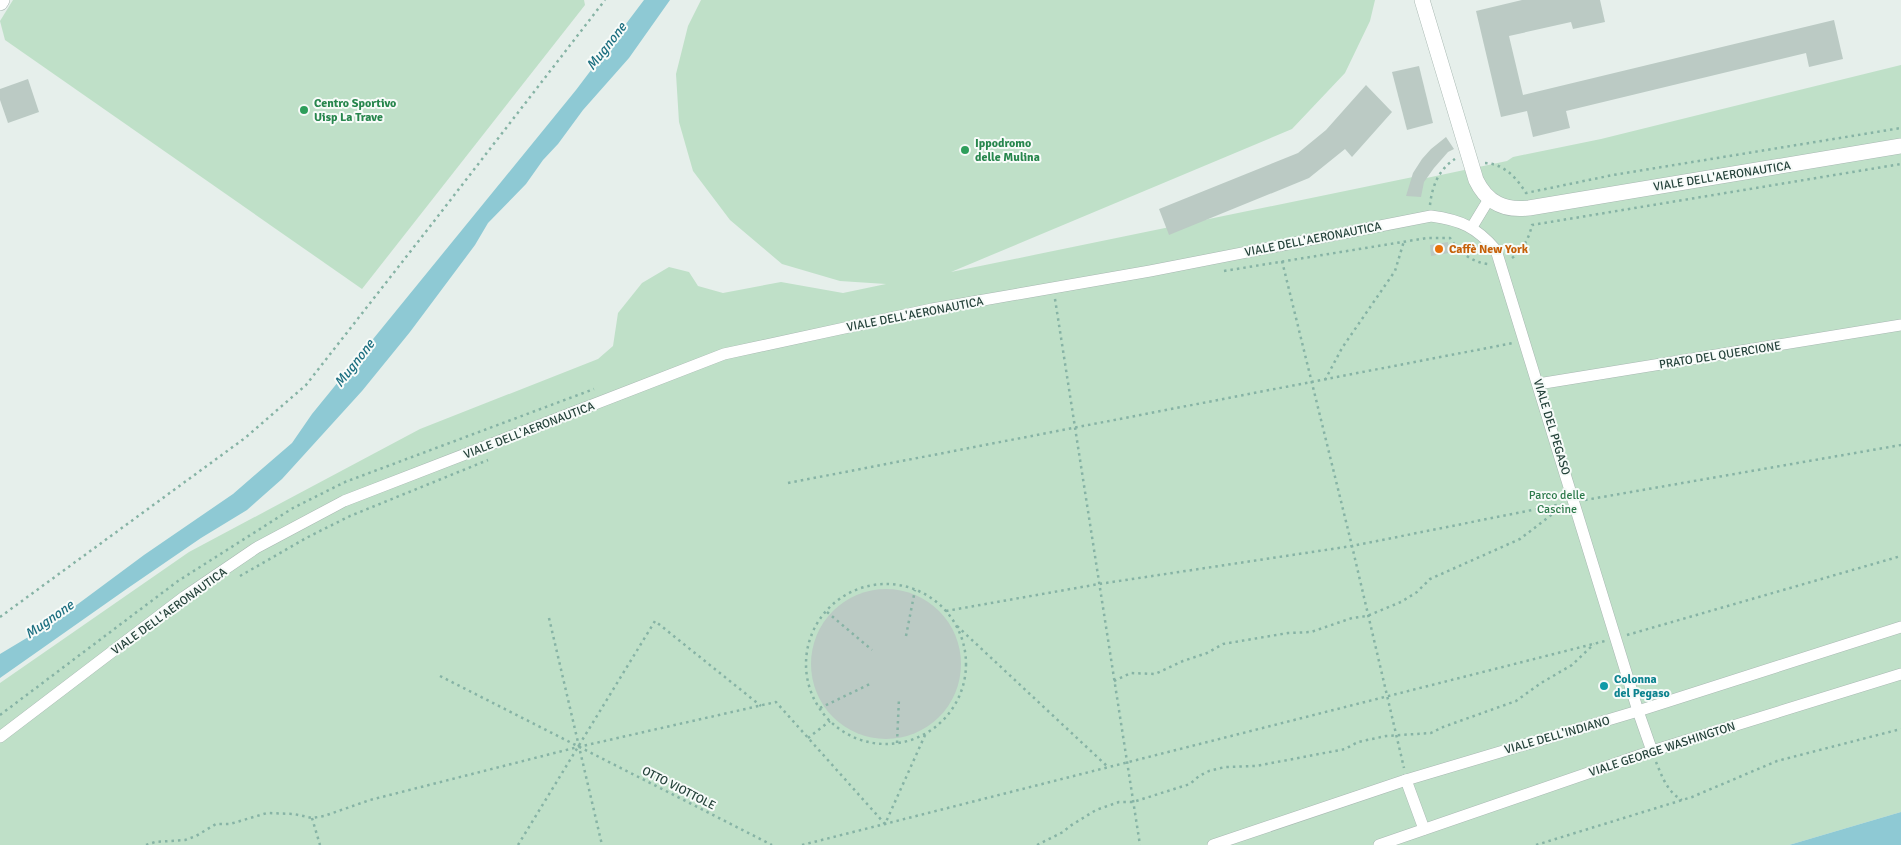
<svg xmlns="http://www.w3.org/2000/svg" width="1901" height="845" viewBox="0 0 1901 845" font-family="Signika,sans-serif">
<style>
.green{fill:#bfe0c8}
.water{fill:#8ec9d4}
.building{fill:#bbcac4}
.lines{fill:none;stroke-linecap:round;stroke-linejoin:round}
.pedestrian-casing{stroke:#a8b8b2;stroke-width:12}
.minor-casing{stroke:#a8b8b2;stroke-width:16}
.path{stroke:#86b3a5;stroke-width:2.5;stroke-dasharray:2.5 4;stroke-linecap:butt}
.pedestrian{stroke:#fff;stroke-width:11}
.minor{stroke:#fff;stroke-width:15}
.leisure-dot{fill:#2e9e5b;stroke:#f7fbf9;stroke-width:2}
.food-dot{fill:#e8710a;stroke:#f7fbf9;stroke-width:2}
.culture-dot{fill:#0f9aa8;stroke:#f7fbf9;stroke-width:2}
.labels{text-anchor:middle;stroke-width:4;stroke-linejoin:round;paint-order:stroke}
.leisure-label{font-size:12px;font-weight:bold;fill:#27864d;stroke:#f7fbf9;text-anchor:start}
.street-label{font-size:12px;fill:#24423a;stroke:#f7fbf9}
.food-label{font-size:12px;font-weight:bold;fill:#c56008;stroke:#f7fbf9;text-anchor:start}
.park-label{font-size:12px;fill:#2d7a4b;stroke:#f7fbf9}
.culture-label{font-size:12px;font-weight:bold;fill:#0d838f;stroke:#f7fbf9;text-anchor:start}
.water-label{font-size:14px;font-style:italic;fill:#1c6f80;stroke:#f7fbf9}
</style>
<rect width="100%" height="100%" fill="#e6efeb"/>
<g class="green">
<path d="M13,0H584L585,5L362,289L5,40L0,21Z"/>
<path d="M701,0H1375L1370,21L1345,73L1292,129L951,272L1413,177L1417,180L1507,161L1513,157L1601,139L1901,65V812L1789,845H0V683L189,552L420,429L598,359L613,346L618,313L642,283L669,267L689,272L698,286L723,293L781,282L843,293L886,284L840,281L782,264L730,220L693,171L679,122L676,74L688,26Z"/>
</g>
<g class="water">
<path d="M644,0H670L629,58L583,110L558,144L543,160L526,184L488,223L475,245L410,332L362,391L282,479L247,510L201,538L128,588L0,678V654L55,621L144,555L233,494L292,443L312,414L576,90Z"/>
<path d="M1901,812V845H1789Z"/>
</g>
<g class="building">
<path d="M1522,0H1600L1605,22L1573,29L1571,22L1509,36L1523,95L1834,20L1843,59L1809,67L1806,53L1566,111L1570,128L1533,137L1527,111L1501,117L1476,11Z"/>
<path d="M1419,66L1433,123L1407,130L1392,72Z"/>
<path d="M28,79L39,112L8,123L0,100V89Z"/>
<path d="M1366,85L1392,112L1352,157L1345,149L1309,178L1169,235L1159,209L1298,153L1326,130Z"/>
<path d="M1446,137L1454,149L1448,152L1434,168L1424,182L1421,197L1406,196L1413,173L1422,159L1431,149Z"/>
<path d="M1448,242L1449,253L1431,256L1430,245Z"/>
<circle cx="886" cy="664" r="75"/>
</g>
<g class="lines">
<defs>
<g id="pedestrian">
<path d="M1472,227L1489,199"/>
<path d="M1538,384L1901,325"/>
<path d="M0,737L184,597L256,548L344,501L724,354L932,309L1150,271L1431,216C1461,220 1476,227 1496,250L1638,711L1652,751"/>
<path d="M1406,780L1424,829"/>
<path d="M1213,845L1406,780L1638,711L1901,627"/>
<path d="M1379,845L1652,751L1901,674"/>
</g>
<g id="minor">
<path d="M1422,0L1476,180C1487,203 1505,211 1529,208L1901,146"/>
<path d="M0,3L2,0"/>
</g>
</defs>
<use href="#pedestrian" class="pedestrian-casing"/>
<use href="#minor" class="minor-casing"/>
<g class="path">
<path d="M1485,163C1504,164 1516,177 1526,193L1613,175L1901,128"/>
<path d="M1430,205C1432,186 1439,169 1455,159"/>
<path d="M1512,258C1523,250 1529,238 1532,225L1901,164"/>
<path d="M1282,261L1352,546L1404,768"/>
<path d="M1224,271L1427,238H1450C1459,252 1471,262 1488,264"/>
<path d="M1055,299L1140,845"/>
<path d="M1325,380L1342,348L1395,271L1404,241"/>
<path d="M788,483L1513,343"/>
<path d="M1585,500L1901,445"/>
<path d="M240,576L308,537L350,516L488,460"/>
<circle cx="886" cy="664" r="80"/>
<path d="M946,611L1099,584L1352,546L1562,504"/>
<path d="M827,612L872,650"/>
<path d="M0,617L245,438L306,385L435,220L605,0"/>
<path d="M549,618L602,845"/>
<path d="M957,626L1108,767"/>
<path d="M1627,635L1901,556"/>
<path d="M906,636L915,590"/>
<path d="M440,676L772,845"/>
<path d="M1114,681L1131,673L1155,674L1183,661L1207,653L1223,644L1288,633L1311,632L1352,618L1367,616L1401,602L1417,592L1430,579L1520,539L1563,506"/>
<path d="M820,708L872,683"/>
<path d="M0,715L178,581L293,508L345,482L594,389"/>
<path d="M808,738L830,721"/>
<path d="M897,743L899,698"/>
<path d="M1656,762C1662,776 1667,792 1682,800"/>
<path d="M312,818L320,845"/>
<path d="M146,845L155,842L185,840L196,836L216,824H230L267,813L294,814L312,818L324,816L370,800L578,747L776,702L885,824L926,733"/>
<path d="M518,845L655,621L761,706"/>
<path d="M802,845L1605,641"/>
<path d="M1037,845L1063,832L1070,826L1096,810L1119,802H1133L1190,784L1199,776L1209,771L1225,767L1256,766L1335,751L1345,749L1358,742L1386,736L1431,733L1443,727L1516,701L1541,683L1572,665L1594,644"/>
<path d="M1536,845L1692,797L1777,761L1901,729"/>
</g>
<use href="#pedestrian" class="pedestrian"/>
<use href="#minor" class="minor"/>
</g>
<g class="leisure-dot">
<circle cx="304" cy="110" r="5"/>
<circle cx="965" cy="150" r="5"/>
</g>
<circle class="food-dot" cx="1439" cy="249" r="5"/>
<circle class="culture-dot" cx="1604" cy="686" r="5"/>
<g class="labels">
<g class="leisure-label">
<text x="314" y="107">Centro Sportivo<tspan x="314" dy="14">Uisp La Trave</tspan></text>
<text x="975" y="147">Ippodromo<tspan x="975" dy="14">delle Mulina</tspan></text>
</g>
<g class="street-label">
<text transform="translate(1722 176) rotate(-9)" y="4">VIALE DELL'AERONAUTICA</text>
<text transform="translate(1313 239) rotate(-11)" y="4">VIALE DELL'AERONAUTICA</text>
<text transform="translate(915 314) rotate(-11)" y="4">VIALE DELL'AERONAUTICA</text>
<text transform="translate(1720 355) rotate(-9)" y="4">PRATO DEL QUERCIONE</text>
<text transform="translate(1552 427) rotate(73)" y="4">VIALE DEL PEGASO</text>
<text transform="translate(529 430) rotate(-21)" y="4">VIALE DELL'AERONAUTICA</text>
<text transform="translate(169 611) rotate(-36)" y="4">VIALE DELL'AERONAUTICA</text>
<text transform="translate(1557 735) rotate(-16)" y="4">VIALE DELL'INDIANO</text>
<text transform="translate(1662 749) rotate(-18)" y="4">VIALE GEORGE WASHINGTON</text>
<text transform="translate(679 788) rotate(27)" y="4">OTTO VIOTTOLE</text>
</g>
<g class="food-label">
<text x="1449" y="253">Caffè New York</text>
</g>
<g class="park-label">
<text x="1557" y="499">Parco delle<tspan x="1557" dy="14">Cascine</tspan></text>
</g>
<g class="culture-label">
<text x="1614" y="683">Colonna<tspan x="1614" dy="14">del Pegaso</tspan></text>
</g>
<g class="water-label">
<text transform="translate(606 46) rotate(-52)" y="5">Mugnone</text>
<text transform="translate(354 363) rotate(-52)" y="5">Mugnone</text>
<text transform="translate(49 619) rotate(-35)" y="5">Mugnone</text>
</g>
</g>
</svg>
